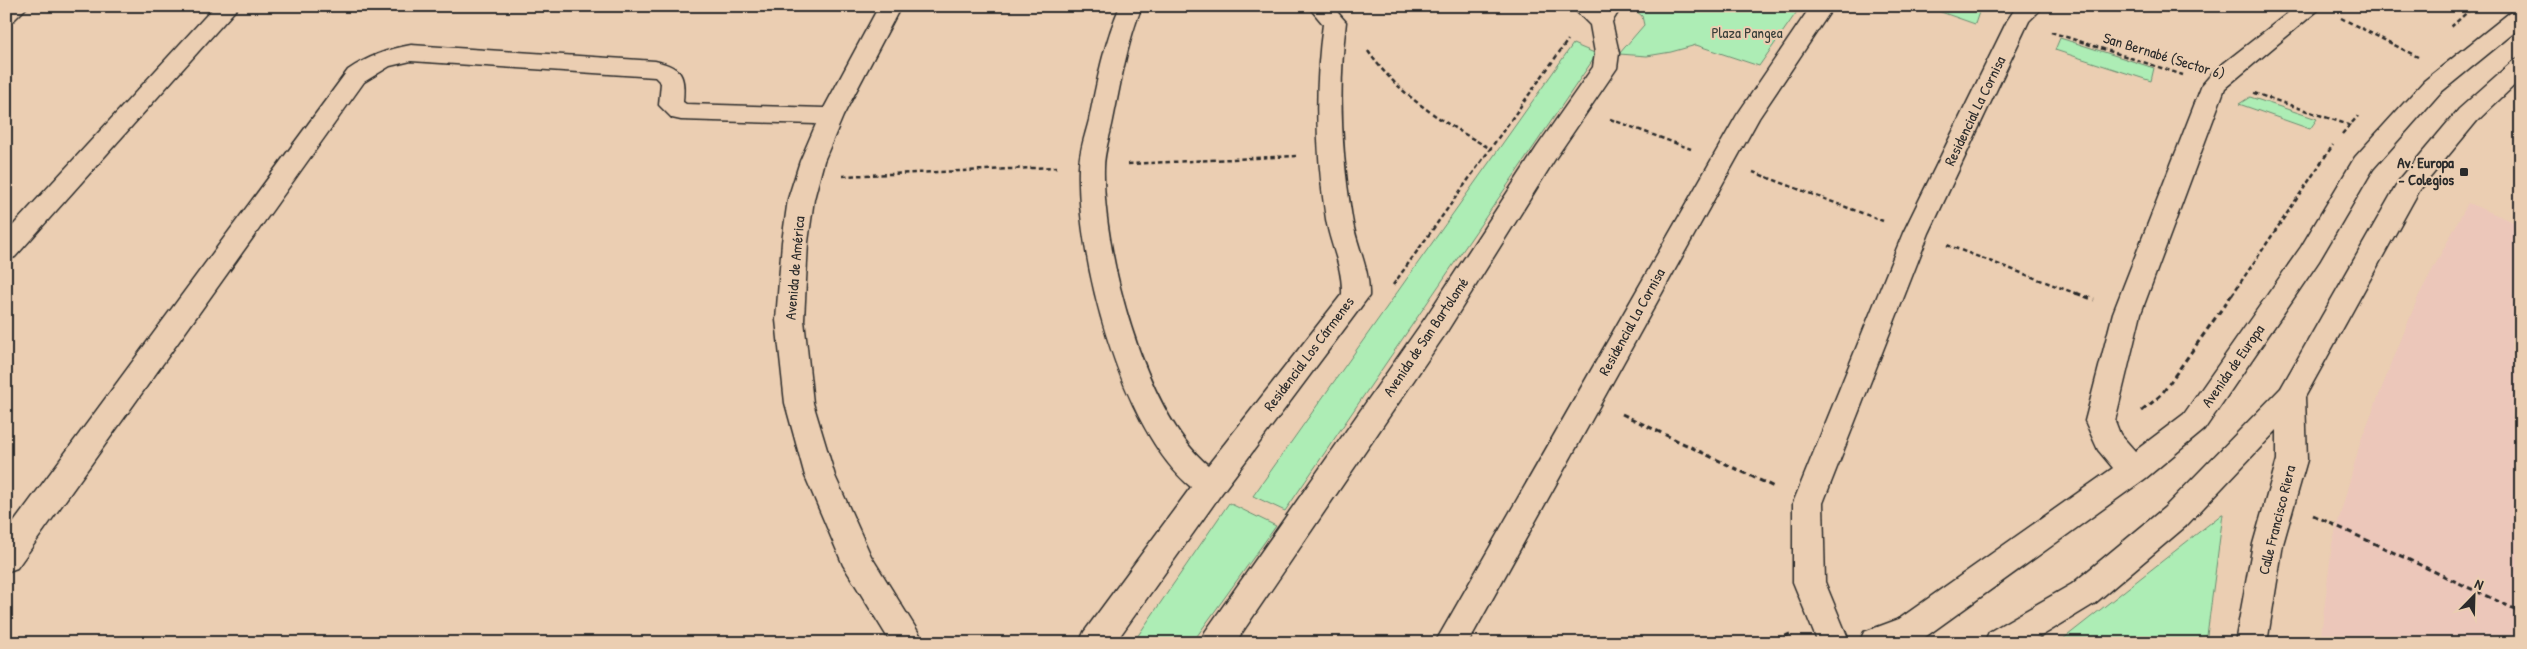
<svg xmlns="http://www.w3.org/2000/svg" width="2527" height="649" viewBox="0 0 2527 649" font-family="'Patrick Hand',sans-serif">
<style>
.built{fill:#ecc7ba}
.green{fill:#adedb5;stroke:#6c8c70}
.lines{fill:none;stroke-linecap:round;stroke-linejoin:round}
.minor-casing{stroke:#2b2b2b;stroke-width:3}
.path-far1{stroke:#2b2b2b;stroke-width:2.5;stroke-dasharray:4.5 3;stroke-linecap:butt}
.path{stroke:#2b2b2b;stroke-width:3;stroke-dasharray:5.5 4;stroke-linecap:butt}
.minor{fill:#ebceb2;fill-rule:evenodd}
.poi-dot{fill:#2b2b2b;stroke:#ebceb2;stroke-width:2}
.labels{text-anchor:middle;stroke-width:4;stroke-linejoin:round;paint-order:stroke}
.park-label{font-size:15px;fill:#383e39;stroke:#ebceb2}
.street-label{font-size:15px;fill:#2b2b2b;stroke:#ebceb2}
.poi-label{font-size:15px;font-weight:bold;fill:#2b2b2b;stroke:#ebceb2;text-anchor:end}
</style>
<rect width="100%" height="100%" fill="#ebceb2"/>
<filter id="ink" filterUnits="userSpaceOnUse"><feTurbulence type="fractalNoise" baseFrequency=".02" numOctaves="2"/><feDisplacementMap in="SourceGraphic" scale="10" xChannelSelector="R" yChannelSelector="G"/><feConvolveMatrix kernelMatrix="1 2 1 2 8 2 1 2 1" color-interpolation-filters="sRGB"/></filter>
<g filter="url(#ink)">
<path class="built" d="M2468,203L2521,225V643H2320L2332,544L2361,440L2419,295Z"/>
<g class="green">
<path d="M1630,6H1801L1759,66L1696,45L1671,52L1647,56L1619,54L1644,25L1642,16Z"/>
<path d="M1924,6H1961L1979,12L1975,24Z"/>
<path d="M2060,38L2154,68L2151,81L2055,50Z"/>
<path d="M1573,44L1597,54L1285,511L1253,496Z"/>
<path d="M2250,97L2317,119L2310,129L2239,104Z"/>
<path d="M1229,503L1276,526L1192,643H1147L1137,637Z"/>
<path d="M2223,514L2206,643H2058L2222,514Z"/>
</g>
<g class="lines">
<defs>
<g id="minor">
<path d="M6,6H28L14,20L6,22Z"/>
<path d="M215,6H239L15,257L6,260V233Z"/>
<path d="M879,6H901L843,116L824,161L814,199L808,242L804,320L813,403L835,476L871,556L925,643H891L843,565L805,476L785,403L776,320L782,242L788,199L800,161L816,124L681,120L672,118L659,105L661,83L655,77L411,61L390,66L364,82L17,568L6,572V533L348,70C367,57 388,49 411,45L655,61C683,68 685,75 683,102L686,104L824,108Z"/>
<path d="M1120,6H1142C1127,43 1121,81 1113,120C1110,136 1104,152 1104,168C1102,249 1144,412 1208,465L1342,294C1343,267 1330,245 1326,219C1316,154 1314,89 1323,24L1308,6H1332L1346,22C1338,88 1341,152 1352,218C1356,245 1370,268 1369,296L1221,494L1115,643H1079L1084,632L1191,487C1121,429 1076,257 1079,168C1079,152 1085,136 1089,120C1097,81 1104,43 1120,6Z"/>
<path d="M1571,6L1598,8L1622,6L1612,22L1619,53L1617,68L1555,159L1446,333L1235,643H1200L1205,632L1426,317L1537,147L1593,67L1595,53L1590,25Z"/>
<path d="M1811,6H1834L1759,118L1468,643H1435L1737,115Z"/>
<path d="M2017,6H2044L2029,21L1929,233L1823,503L1825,582L1850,643H1818L1793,582V503L1903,233L2007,21Z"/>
<path d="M2297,6H2323L2225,88L2141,313L2115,421L2120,434L2135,451L2184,414L2301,247L2355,157L2424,81L2513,10L2521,8V27L2440,93L2373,169L2319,261L2204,430L2146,478L1921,640L1915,643H1859L1864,632L1899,619L2113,468L2098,450L2085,421L2113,313L2202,85L2215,70Z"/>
<path d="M2521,58V79L2477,121L2419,191L2305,397L2307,460L2283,544L2267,643H2235L2253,544L2277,460V430L2186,526L2094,604L2030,643H1984L1989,632L2072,584L2164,508L2281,388L2400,179L2459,109L2513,61Z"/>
</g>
</defs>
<use href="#minor" class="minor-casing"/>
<g class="path-far1">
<path d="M1972,6L1986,11"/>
<path d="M2341,18L2418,57"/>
<path d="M2451,27L2474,6"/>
<path d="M2051,32L2183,75"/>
<path d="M1368,51C1399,96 1444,123 1491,149"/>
<path d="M2254,93L2349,125"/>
<path d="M1610,119L1691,149"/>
<path d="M2342,134L2358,116"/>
<path d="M1128,164L1296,156"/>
<path d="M1753,172L1883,221"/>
<path d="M843,176L1057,167"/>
<path d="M1947,245L2080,295"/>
<path d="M1393,285L1568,40"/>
<path d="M2232,295L2333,145"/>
</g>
<g class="path">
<path d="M2076,293L2094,300"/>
<path d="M2142,411L2161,395L2233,293"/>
<path d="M1622,414L1776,488"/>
<path d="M2313,515L2521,612"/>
<path d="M1768,643L1790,634"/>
</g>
<use href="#minor" class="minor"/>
</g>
</g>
<rect class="poi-dot" x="2459" y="167" width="10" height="10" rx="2.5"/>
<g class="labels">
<g class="park-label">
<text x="1747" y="38">Plaza Pangea</text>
</g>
<g class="street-label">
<text transform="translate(2164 56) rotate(17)" y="5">San Bernabé (Sector 6)</text>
<text transform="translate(1975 111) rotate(-64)" y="5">Residencial La Cornisa</text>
<text transform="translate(795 268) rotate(-85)" y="5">Avenida de América</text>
<text transform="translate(1632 322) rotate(-61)" y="5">Residencial La Cornisa</text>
<text transform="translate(1426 337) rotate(-56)" y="5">Avenida de San Bartolomé</text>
<text transform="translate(1309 354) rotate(-53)" y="5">Residencial Los Cármenes</text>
<text transform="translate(2233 366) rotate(-55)" y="5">Avenida de Europa</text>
<text transform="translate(2277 520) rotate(-76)" y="5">Calle Francisco Riera</text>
</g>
<g class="poi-label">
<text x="2454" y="168">Av. Europa<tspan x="2454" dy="17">- Colegios</tspan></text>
</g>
</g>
<rect width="2527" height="649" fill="none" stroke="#ebceb2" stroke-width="25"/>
<rect x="12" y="12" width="2502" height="624" fill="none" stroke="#2b2b2b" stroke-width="2" filter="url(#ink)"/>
<g transform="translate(2474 596) rotate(23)" stroke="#ebceb2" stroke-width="4" paint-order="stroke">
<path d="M0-4L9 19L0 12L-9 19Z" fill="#2b2b2b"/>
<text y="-8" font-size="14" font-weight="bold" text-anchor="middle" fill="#2b2b2b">N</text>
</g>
</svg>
